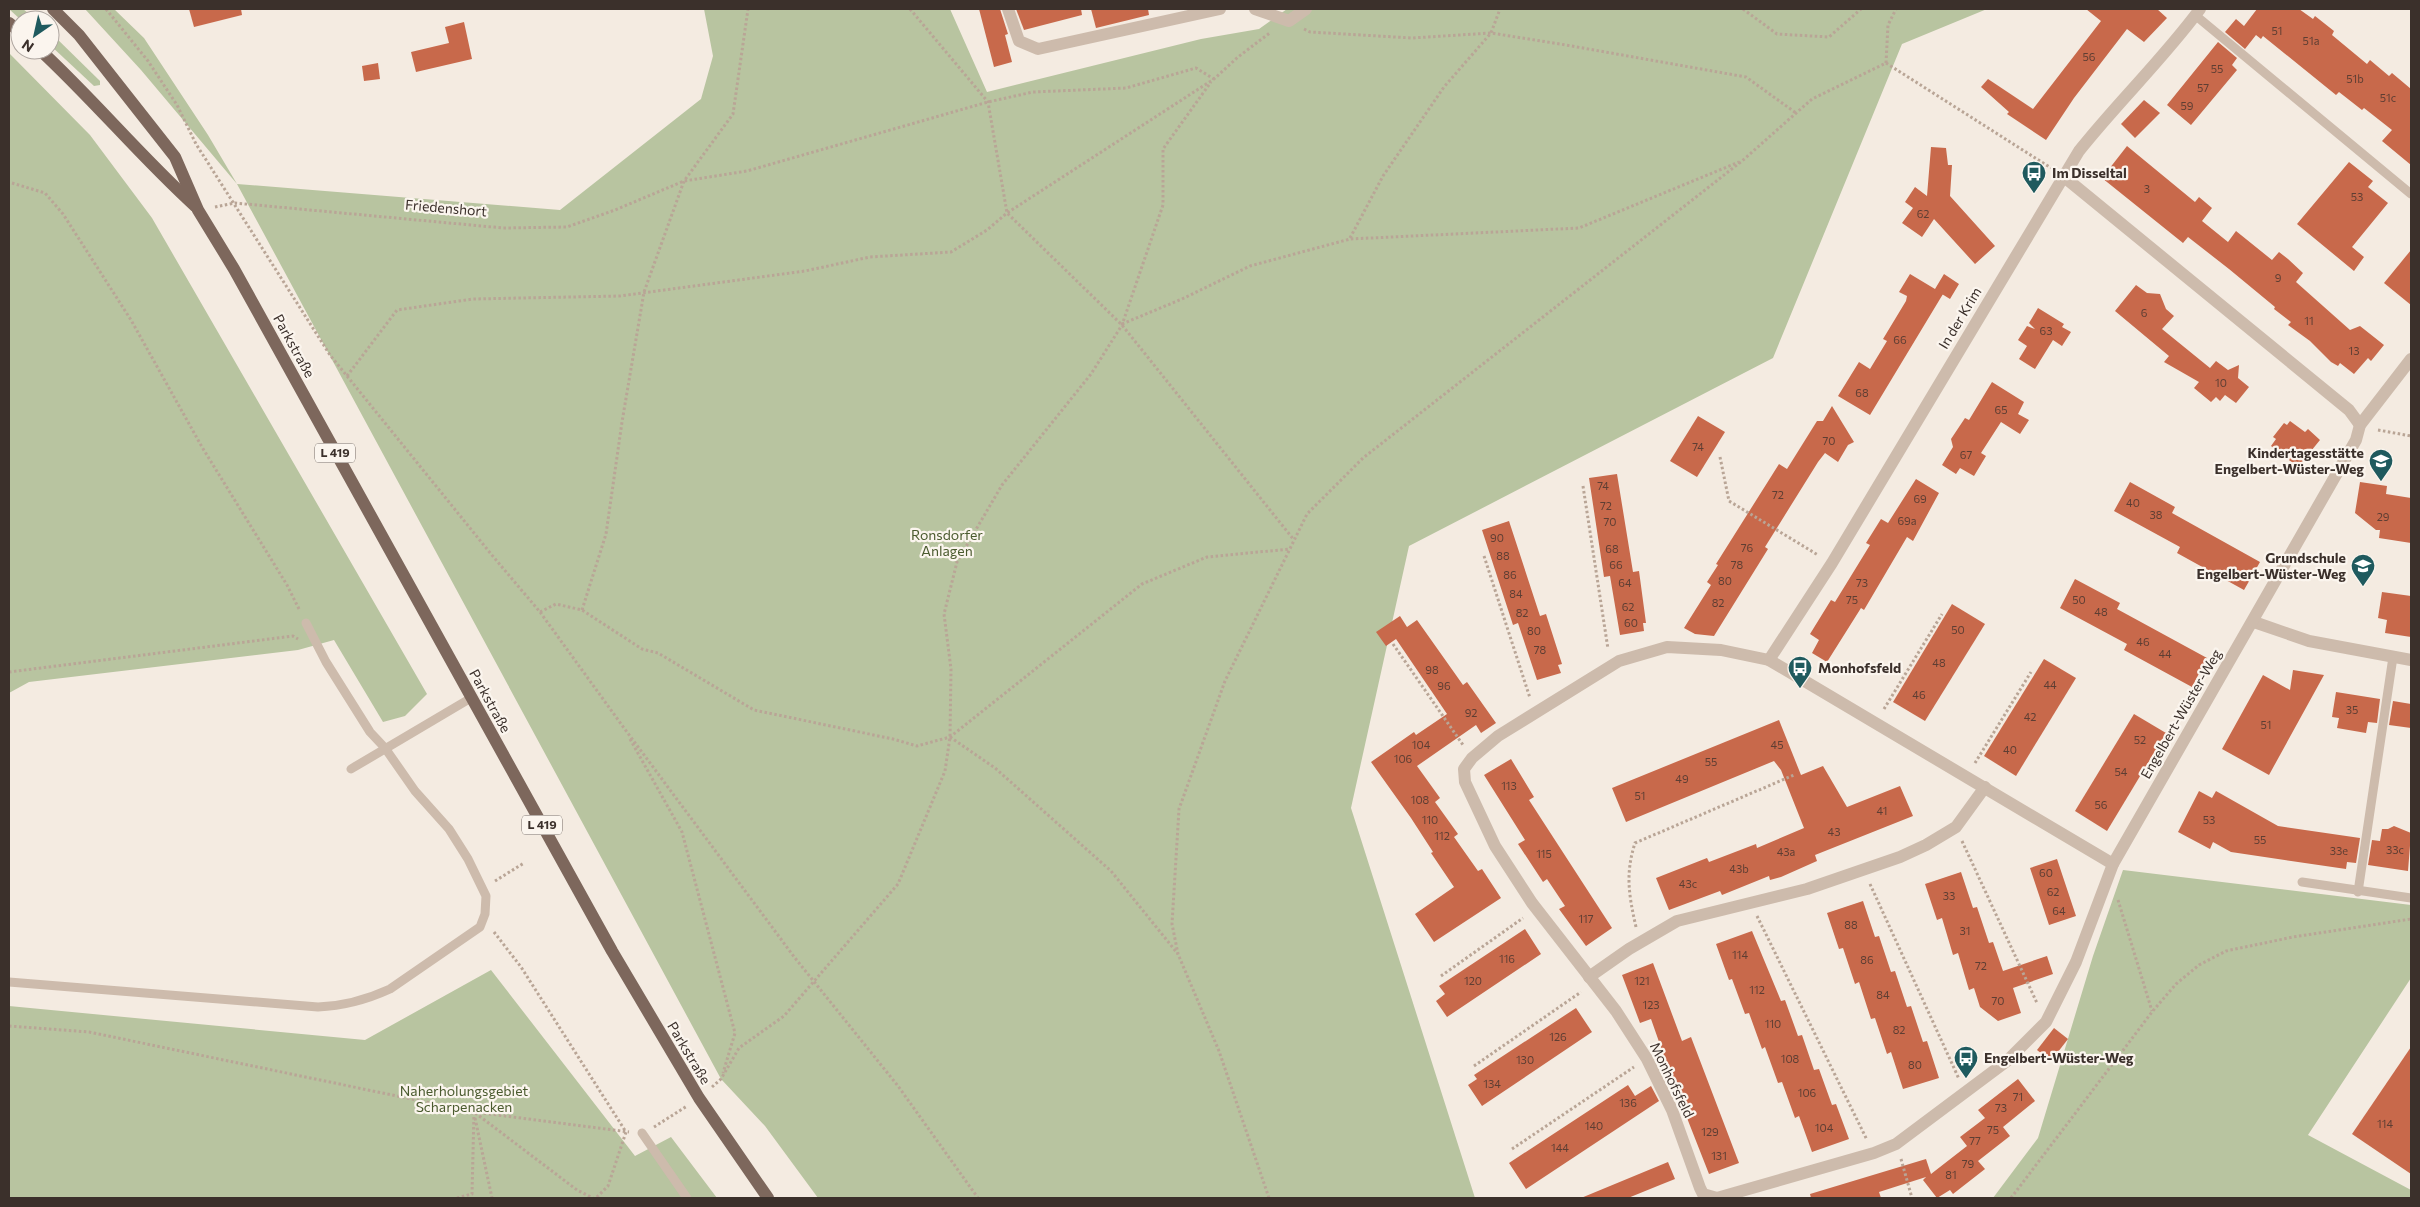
<svg xmlns="http://www.w3.org/2000/svg" width="2420" height="1207" viewBox="0 0 2420 1207" font-family="Commissioner,sans-serif">
<style>
.green{fill:#b8c4a0}
.building{fill:#c8694b}
.lines{fill:none;stroke-linecap:round;stroke-linejoin:round}
.path{stroke:#b9a596;stroke-width:3;stroke-dasharray:2.5 2.5;stroke-linecap:butt}
.lane{stroke:#cdbbac;stroke-width:9}
.street{stroke:#cdbbac;stroke-width:12}
.primary{stroke:#7d675c;stroke-width:12}
.labels{text-anchor:middle;stroke-width:4.5;stroke-linejoin:round;paint-order:stroke}
.number-label{font-size:11px;fill:#5e3e33}
.shield{fill:#fbf5ee;stroke:#756b66;stroke-width:1}
.shield-label{font-size:12px;font-weight:bold;fill:#3b302b}
.poi-label{font-size:14px;font-weight:bold;fill:#3b302b;stroke:#fbf5ee;text-anchor:start}
.street-label{font-size:14px;fill:#3b302b;stroke:#fbf5ee}
.park-label{font-size:14px;fill:#4a5a2e;stroke:#fbf5ee}
</style>
<rect width="100%" height="100%" fill="#f4ebe1"/>
<g class="green">
<path d="M9,9H23L37,20H21Z"/>
<path d="M85,9H114L144,38L208,135L237,184L560,210L701,99L713,56L704,9H950L987,92L1201,39L1259,29L1287,9H1987L1902,44L1773,358L1409,546L1351,808L1475,1198H818L765,1126L721,1079L237,184L141,70Z"/>
<path d="M50,32L100,81V85L94,86L50,45Z"/>
<path d="M9,53L90,135L152,218L427,694L405,716L383,722L334,640L298,650L29,682L9,693Z"/>
<path d="M2123,870L2411,905V978L2308,1135L2411,1190V1198H1993L2038,1138L2093,956Z"/>
<path d="M491,970L635,1156L671,1137L717,1198H9V1006L365,1040Z"/>
</g>
<g class="building">
<path d="M189,9H241L242,15L194,27Z"/>
<path d="M979,9H1000L1008,34L1005,35L1012,62L994,67Z"/>
<path d="M1016,9H1081L1082,15L1024,30Z"/>
<path d="M1091,9H1148L1149,15L1096,28Z"/>
<path d="M2086,9H2157L2167,18L2144,42L2127,29L2074,98L2046,140L2007,114L2009,112L1981,87L1988,79L2033,109L2101,21Z"/>
<path d="M2257,9H2299L2313,19L2315,16L2334,31L2332,35L2367,64L2370,60L2389,76L2392,73L2411,89V165L2382,141L2392,130L2364,108L2362,110L2339,92L2336,95L2263,36L2261,39L2256,35L2245,49L2225,32L2236,19L2244,26Z"/>
<path d="M464,22L472,59L416,72L411,52L449,43L445,27Z"/>
<path d="M2218,42L2237,58L2232,65L2237,70L2191,125L2167,105Z"/>
<path d="M378,63L380,79L364,81L362,66Z"/>
<path d="M2144,100L2160,113L2135,138L2121,124Z"/>
<path d="M2127,146L2195,202L2199,197L2212,208L2202,221L2228,242L2236,231L2272,260L2279,252L2288,259L2303,273L2296,282L2350,330L2360,326L2384,345L2371,361L2368,358L2354,374L2340,363L2338,366L2331,362L2310,341L2288,325L2291,322L2274,309L2275,307L2229,269L2188,237L2183,243L2102,178Z"/>
<path d="M1931,147L1946,148L1948,165H1952L1950,196L1995,246L1975,264L1934,219L1922,237L1902,223L1913,208L1905,202L1915,187L1927,196Z"/>
<path d="M2349,162L2373,181L2368,187L2388,203L2352,247L2364,257L2354,271L2297,224Z"/>
<path d="M2411,250V305L2384,283Z"/>
<path d="M1910,274L1935,289L1944,274L1959,284L1950,299L1937,291L1943,294L1870,415L1838,396L1859,362L1870,369L1887,341L1883,339L1906,301L1907,296L1899,292Z"/>
<path d="M2136,285L2147,293L2160,294L2166,309L2174,316L2162,329L2210,368L2216,361L2228,370L2239,365L2238,378L2249,387L2236,403L2225,395L2220,401L2216,397L2211,402L2194,388L2199,382L2164,362L2169,356L2115,311Z"/>
<path d="M2038,308L2064,324L2062,327L2071,332L2062,346L2053,340L2035,369L2019,359L2027,346L2018,340L2027,326L2035,329L2029,323Z"/>
<path d="M1992,382L2024,402L2018,414L2029,420L2020,434L2001,422L1981,453L1986,456L1974,476L1960,468L1956,474L1942,465L1953,447L1951,439L1965,418L1969,420Z"/>
<path d="M1832,406L1854,442L1848,445L1838,462L1825,453L1818,462L1765,547L1768,549L1714,636L1695,634L1684,628L1711,585L1707,582L1718,565L1716,564L1779,464L1787,469L1817,421H1823Z"/>
<path d="M1698,416L1725,432L1697,477L1670,461Z"/>
<path d="M2290,421L2305,432L2308,429L2320,440L2298,467L2271,446L2276,439L2273,437L2284,423L2287,425Z"/>
<path d="M1617,474L1633,572L1639,571L1646,623H1643L1644,631L1620,635L1610,576L1604,577L1589,478Z"/>
<path d="M1916,479L1939,493L1913,541L1907,537L1864,610L1861,608L1827,662L1812,653L1819,640L1810,634L1831,600L1835,602L1870,545L1866,543L1881,519L1888,523Z"/>
<path d="M2130,482L2175,507L2172,513L2260,562L2244,590L2177,553L2180,547L2114,511Z"/>
<path d="M2360,482L2387,486L2386,494L2411,498V543L2379,538L2380,530H2376L2355,513Z"/>
<path d="M1509,521L1540,616L1546,614L1562,664L1558,665L1561,673L1537,680L1518,623L1513,625L1482,530Z"/>
<path d="M2075,579L2120,603L2117,609L2207,658L2192,687L2124,650L2127,644L2060,608Z"/>
<path d="M2382,592L2411,596V637L2385,633L2387,620L2378,618Z"/>
<path d="M1952,604L1985,624L1925,721L1893,702Z"/>
<path d="M1400,616L1407,627L1417,620L1463,685L1467,682L1496,723L1481,733L1476,725L1417,766L1440,798L1435,802L1458,834L1454,837L1478,871L1482,869L1501,898L1434,942L1415,914L1454,887L1431,853L1433,852L1411,818L1371,762L1414,732L1416,735L1447,714L1396,639L1386,646L1376,632Z"/>
<path d="M2044,659L2076,678L2016,776L1984,756Z"/>
<path d="M2293,670L2324,675L2269,775L2222,749L2263,675L2290,690Z"/>
<path d="M2336,692L2380,699L2377,723L2368,722L2366,733L2337,728L2339,718L2332,717Z"/>
<path d="M2393,701L2411,704V728L2389,725Z"/>
<path d="M2134,714L2166,733L2107,831L2075,811Z"/>
<path d="M1779,720L1801,775L1823,766L1847,807L1900,786L1913,816L1815,855L1817,861L1781,877L1770,880L1769,876L1722,895L1720,891L1669,910L1656,878L1707,858L1709,862L1756,844L1757,848L1804,828L1781,770L1774,761L1626,822L1612,788Z"/>
<path d="M1511,759L1534,797L1529,800L1612,928L1586,946L1559,909L1565,906L1547,879L1543,882L1518,844L1525,840L1484,775Z"/>
<path d="M2199,791L2212,798L2216,791L2278,826L2360,838L2356,863L2347,862L2346,869L2231,852L2213,842L2210,849L2178,832Z"/>
<path d="M2394,826L2411,833L2408,871L2368,865L2372,840L2380,841L2382,829H2388Z"/>
<path d="M2057,859L2076,916L2049,925L2030,868Z"/>
<path d="M1961,872L1973,908L1977,907L1989,943L1993,942L2003,971L2047,956L2053,974L2013,988L2021,1013L1998,1021L1980,1007L1974,988L1969,990L1958,953L1953,955L1942,918L1937,920L1925,884Z"/>
<path d="M1863,901L1875,937L1879,936L1891,972L1895,971L1907,1007L1911,1006L1923,1042L1927,1041L1939,1078L1903,1089L1891,1052L1887,1054L1875,1018L1871,1019L1859,982L1855,984L1843,948L1839,949L1827,913Z"/>
<path d="M1525,929L1541,954L1447,1017L1436,1001L1445,994L1439,986Z"/>
<path d="M1752,931L1781,1001L1785,1000L1798,1036L1802,1035L1814,1070L1819,1069L1832,1105L1836,1104L1849,1139L1812,1152L1799,1116L1795,1118L1782,1082L1778,1083L1765,1047L1762,1049L1749,1013L1745,1014L1732,979L1729,980L1716,944Z"/>
<path d="M1653,963L1682,1041L1691,1037L1739,1163L1709,1174L1676,1090L1672,1092L1665,1076L1670,1073L1651,1019L1640,1023L1622,975Z"/>
<path d="M1576,1008L1592,1032L1482,1106L1468,1085L1477,1079L1474,1075Z"/>
<path d="M2054,1028L2068,1039L2051,1061L2037,1050Z"/>
<path d="M2411,1047V1174L2352,1134Z"/>
<path d="M2018,1079L2035,1101L2003,1127L2010,1136L1978,1161L1985,1169L1953,1194L1950,1190L1937,1198L1923,1180L1926,1177L1879,1192L1881,1198H1811L1810,1194L1926,1159L1931,1174L1967,1146L1960,1137L1985,1118L1978,1110Z"/>
<path d="M1628,1085L1635,1096L1651,1086L1659,1101L1526,1189L1509,1163Z"/>
<path d="M1668,1162L1675,1179L1660,1185L1628,1198H1581Z"/>
</g>
<g class="lines">
<g class="path">
<path d="M106,9L148,61L177,105L196,144L330,355L491,554L540,612L624,728L795,958L898,1086L978,1198"/>
<path d="M910,9L988,102L1007,213L1122,325L1294,540"/>
<path d="M1743,9L1777,34L1829,37L1861,9"/>
<path d="M1304,29L1310,32L1412,38L1491,33L1566,45L1746,77L1796,113"/>
<path d="M1886,63L2051,168"/>
<path d="M1886,63L1888,25L1896,9"/>
<path d="M12,183L45,193L63,214L131,320L202,447L287,585L300,611"/>
<path d="M215,207L235,203L503,228L567,227L615,210L684,181L747,171L988,102L1033,92L1126,88L1196,68L1214,79"/>
<path d="M1350,238L1383,176L1444,87L1491,33L1500,9"/>
<path d="M1122,324L1182,299L1250,266L1350,239L1579,228L1739,162"/>
<path d="M347,376L397,310L473,299L620,296L805,271L870,257L951,252L987,230L1007,213L1214,79L1238,57L1271,32"/>
<path d="M2378,430L2411,436"/>
<path d="M1720,457L1729,501L1818,555"/>
<path d="M1583,486L1608,649"/>
<path d="M1484,556L1530,698"/>
<path d="M582,610L606,534L622,422L644,292L684,181L733,114L748,9"/>
<path d="M540,612L556,604L582,610L642,649L658,653L754,710L893,739L917,746L950,737L1142,584L1207,557L1290,549"/>
<path d="M1393,644L1463,745"/>
<path d="M9,672L293,636L298,639"/>
<path d="M1884,709L1942,614"/>
<path d="M950,737L995,768L1111,871L1178,954"/>
<path d="M630,739L682,832L735,1033L723,1073"/>
<path d="M1975,763L2031,672"/>
<path d="M1962,841L2037,1003"/>
<path d="M495,881L524,863"/>
<path d="M1870,884L1959,1079"/>
<path d="M2118,900L2152,1011"/>
<path d="M1757,916L1867,1140"/>
<path d="M1636,927C1629,896 1625,874 1635,843L1794,775"/>
<path d="M494,932L521,967L626,1132L608,1186L596,1198"/>
<path d="M1441,976L1523,918"/>
<path d="M9,1026L89,1032L474,1112L577,1190L593,1198"/>
<path d="M1474,1066L1581,992"/>
<path d="M712,1087L721,1079L739,1048L784,1016L898,884L945,771L950,737L951,669L944,614L957,562L1002,485L1091,374L1122,325L1163,205V149L1211,82"/>
<path d="M474,1112L629,1132"/>
<path d="M475,1118L492,1198"/>
<path d="M654,1127L687,1106"/>
<path d="M1512,1149L1634,1067"/>
<path d="M1901,1159L1912,1198"/>
<path d="M457,1198L472,1194L474,1112"/>
<path d="M1269,1198L1219,1051L1178,954L1172,924L1179,809L1225,681L1307,514L1363,458L1742,161L1812,99L1886,63"/>
<path d="M2011,1198L2152,1012L2176,984L2199,965L2226,951L2293,937L2411,919"/>
</g>
<g class="lane">
<path d="M2195,15L2411,194"/>
<path d="M351,769L471,698"/>
<path d="M2302,882L2411,898"/>
<path d="M2358,892L2393,657"/>
<path d="M9,982L318,1007C344,1006 366,1000 390,989L480,927L485,914L486,896L468,859L449,829L415,791L385,748L370,732L326,662L306,623"/>
<path d="M642,1133L687,1198"/>
</g>
<g class="street">
<path d="M1008,9L1019,41L1038,49L1220,9"/>
<path d="M1255,9L1289,21L1306,9"/>
<path d="M2063,176L2349,410L2360,425"/>
<path d="M2254,622L2309,641L2411,660"/>
<path d="M1769,660L1832,563L2079,151C2118,102 2163,59 2200,9"/>
<path d="M1589,977L1629,949L1677,921L1807,889L1900,857L1926,845L1956,827L1985,787"/>
<path d="M1717,1198L1703,1194L1700,1188L1672,1110L1647,1059L1616,1011L1532,903L1495,846L1465,782L1464,769L1472,758L1498,736L1619,661L1667,647L1721,650L1769,660L2113,864"/>
<path d="M1717,1198L1874,1153L1896,1144L2007,1061L2046,1022L2076,962L2113,864L2356,440L2360,425L2411,359"/>
</g>
<g class="primary">
<path d="M53,9L79,35L175,157L198,210L234,269L612,951L699,1098L768,1198"/>
<path d="M9,23L20,32"/>
<path d="M40,50C94,100 141,157 195,206"/>
</g>
</g>
<defs>
<symbol id="bus-pin" viewBox="-11 -11 22 30"><path d="M0 17L-7.5 6A9.5 9.5 0 1 1 7.5 6Z" fill="#1f5a5e" stroke="#fbf5ee"/><path d="M-5-6H5V4H4V6H2V4H-2V6H-4V4H-5ZM-3.5-4V0h7V-4ZM-3.5 1.2v1.5H-2V1.2ZM2 1.2v1.5H3.5V1.2Z" fill="#fff"/></symbol>
<symbol id="school-pin" viewBox="-11 -11 22 30"><path d="M0 17L-7.5 6A9.5 9.5 0 1 1 7.5 6Z" fill="#1f5a5e" stroke="#fbf5ee"/><path d="M0-5L7-2L0 1L-7-2ZM-4 1L0 2.5L4 1V4Q0 6-4 4Z" fill="#fff"/></symbol>
</defs>
<g fill-rule="evenodd">
<use href="#bus-pin" x="2020" y="159" width="28" height="38"/>
<use href="#school-pin" x="2367" y="447" width="28" height="38"/>
<use href="#school-pin" x="2349" y="552" width="28" height="38"/>
<use href="#bus-pin" x="1786" y="654" width="28" height="38"/>
<use href="#bus-pin" x="1952" y="1044" width="28" height="38"/>
</g>
<g class="labels">
<g class="number-label">
<text x="2277" y="35">51</text>
<text x="2311" y="45">51a</text>
<text x="2089" y="61">56</text>
<text x="2217" y="73">55</text>
<text x="2355" y="83">51b</text>
<text x="2203" y="92">57</text>
<text x="2388" y="102">51c</text>
<text x="2187" y="110">59</text>
<text x="2147" y="193">3</text>
<text x="2357" y="201">53</text>
<text x="1923" y="218">62</text>
<text x="2278" y="282">9</text>
<text x="2144" y="317">6</text>
<text x="2309" y="325">11</text>
<text x="2046" y="335">63</text>
<text x="1900" y="344">66</text>
<text x="2354" y="355">13</text>
<text x="2221" y="387">10</text>
<text x="1862" y="397">68</text>
<text x="2001" y="414">65</text>
<text x="1829" y="445">70</text>
<text x="1698" y="451">74</text>
<text x="1966" y="459">67</text>
<text x="1603" y="490">74</text>
<text x="1778" y="499">72</text>
<text x="1920" y="503">69</text>
<text x="2133" y="507">40</text>
<text x="1606" y="510">72</text>
<text x="2156" y="519">38</text>
<text x="2383" y="521">29</text>
<text x="1907" y="525">69a</text>
<text x="1610" y="526">70</text>
<text x="1497" y="542">90</text>
<text x="1747" y="552">76</text>
<text x="1612" y="553">68</text>
<text x="1503" y="560">88</text>
<text x="1616" y="569">66</text>
<text x="1737" y="569">78</text>
<text x="1510" y="579">86</text>
<text x="1725" y="585">80</text>
<text x="1625" y="587">64</text>
<text x="1862" y="587">73</text>
<text x="1516" y="598">84</text>
<text x="1852" y="604">75</text>
<text x="2079" y="604">50</text>
<text x="1718" y="607">82</text>
<text x="1628" y="611">62</text>
<text x="2101" y="616">48</text>
<text x="1522" y="617">82</text>
<text x="1631" y="627">60</text>
<text x="1958" y="634">50</text>
<text x="1534" y="635">80</text>
<text x="2143" y="646">46</text>
<text x="1540" y="654">78</text>
<text x="2165" y="658">44</text>
<text x="1939" y="667">48</text>
<text x="1432" y="674">98</text>
<text x="2050" y="689">44</text>
<text x="1444" y="690">96</text>
<text x="1919" y="699">46</text>
<text x="2352" y="714">35</text>
<text x="1471" y="717">92</text>
<text x="2030" y="721">42</text>
<text x="2266" y="729">51</text>
<text x="2140" y="744">52</text>
<text x="1421" y="749">104</text>
<text x="1777" y="749">45</text>
<text x="2010" y="754">40</text>
<text x="1403" y="763">106</text>
<text x="1711" y="766">55</text>
<text x="2121" y="776">54</text>
<text x="1682" y="783">49</text>
<text x="1509" y="790">113</text>
<text x="1640" y="800">51</text>
<text x="1420" y="804">108</text>
<text x="2101" y="809">56</text>
<text x="1882" y="815">41</text>
<text x="1430" y="824">110</text>
<text x="2209" y="824">53</text>
<text x="1834" y="836">43</text>
<text x="1442" y="840">112</text>
<text x="2260" y="844">55</text>
<text x="2395" y="854">33c</text>
<text x="2339" y="855">33e</text>
<text x="1786" y="856">43a</text>
<text x="1544" y="858">115</text>
<text x="1739" y="873">43b</text>
<text x="2046" y="877">60</text>
<text x="1688" y="888">43c</text>
<text x="2053" y="896">62</text>
<text x="1949" y="900">33</text>
<text x="2059" y="915">64</text>
<text x="1586" y="923">117</text>
<text x="1851" y="929">88</text>
<text x="1965" y="935">31</text>
<text x="1740" y="959">114</text>
<text x="1507" y="963">116</text>
<text x="1867" y="964">86</text>
<text x="1981" y="970">72</text>
<text x="1473" y="985">120</text>
<text x="1642" y="985">121</text>
<text x="1757" y="994">112</text>
<text x="1883" y="999">84</text>
<text x="1998" y="1005">70</text>
<text x="1651" y="1009">123</text>
<text x="1773" y="1028">110</text>
<text x="1899" y="1034">82</text>
<text x="1558" y="1041">126</text>
<text x="1790" y="1063">108</text>
<text x="1525" y="1064">130</text>
<text x="1915" y="1069">80</text>
<text x="1492" y="1088">134</text>
<text x="1807" y="1097">106</text>
<text x="2018" y="1101">71</text>
<text x="1628" y="1107">136</text>
<text x="2001" y="1112">73</text>
<text x="2385" y="1128">114</text>
<text x="1594" y="1130">140</text>
<text x="1824" y="1132">104</text>
<text x="1993" y="1134">75</text>
<text x="1710" y="1136">129</text>
<text x="1975" y="1145">77</text>
<text x="1560" y="1152">144</text>
<text x="1719" y="1160">131</text>
<text x="1968" y="1168">79</text>
<text x="1951" y="1179">81</text>
</g>
<g class="shield">
<rect x="315" y="443.5" width="40" height="19" rx="4"/>
<rect x="522" y="815.5" width="40" height="19" rx="4"/>
</g>
<g class="shield-label">
<text x="335" y="457">L 419</text>
<text x="542" y="829">L 419</text>
</g>
<g class="poi-label">
<text x="2052" y="178">Im Disseltal</text>
<text x="2364" y="458" text-anchor="end">Kindertagesstätte<tspan x="2364" dy="16">Engelbert-Wüster-Weg</tspan></text>
<text x="2346" y="563" text-anchor="end">Grundschule<tspan x="2346" dy="16">Engelbert-Wüster-Weg</tspan></text>
<text x="1818" y="673">Monhofsfeld</text>
<text x="1984" y="1063">Engelbert-Wüster-Weg</text>
</g>
<g class="street-label">
<text transform="translate(446 208) rotate(5)" y="5">Friedenshort</text>
<text transform="translate(1960 318) rotate(-59)" y="5">In der Krim</text>
<text transform="translate(294 346) rotate(61)" y="5">Parkstraße</text>
<text transform="translate(490 701) rotate(61)" y="5">Parkstraße</text>
<text transform="translate(2181 714) rotate(-60)" y="5">Engelbert-Wüster-Weg</text>
<text transform="translate(689 1053) rotate(59)" y="5">Parkstraße</text>
<text transform="translate(1672 1080) rotate(64)" y="5">Monhofsfeld</text>
</g>
<g class="park-label">
<text x="947" y="540">Ronsdorfer<tspan x="947" dy="16">Anlagen</tspan></text>
<text x="464" y="1096">Naherholungsgebiet<tspan x="464" dy="16">Scharpenacken</tspan></text>
</g>
</g>
<rect width="2420" height="1207" fill="none" stroke="#3b302b" stroke-width="20"/>
<g transform="translate(35 35) rotate(214)"><circle r="24" fill="#fbf5ee" stroke="#aea6a0"/>
<path d="M0-4L9 19L0 12L-9 19Z" fill="#1f5a5e"/>
<text y="-8" font-size="14" font-weight="bold" text-anchor="middle" fill="#3b302b">N</text>
</g>
</svg>
